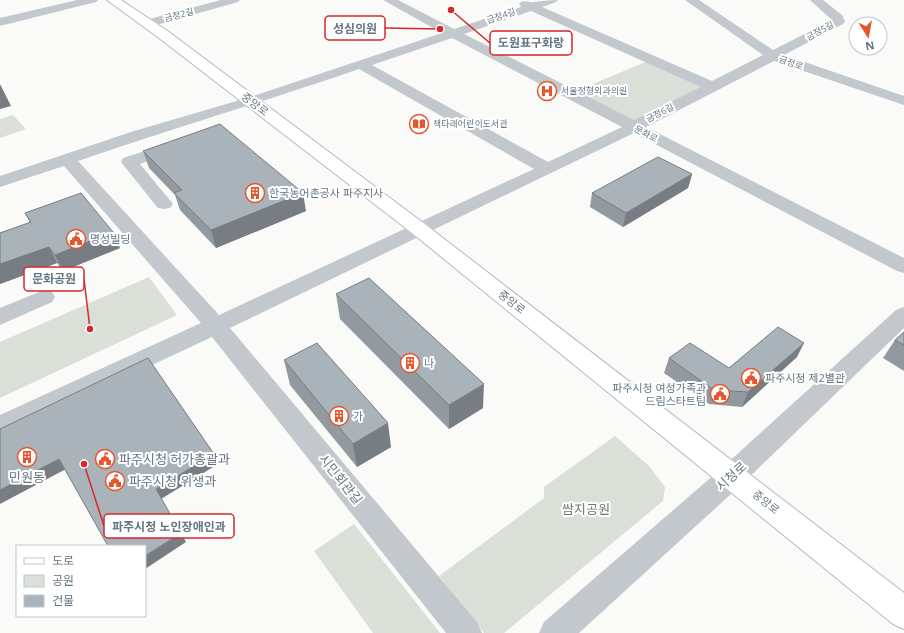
<svg xmlns="http://www.w3.org/2000/svg" width="904" height="633" viewBox="0 0 904 633" font-family="'Open Sans','Noto Sans KR',sans-serif">
<style>
.green{fill:#dadfd7}
.lines{fill:none;stroke-linecap:round;stroke-linejoin:round}
.major-casing{stroke:#b5babe;stroke-width:2}
.minor{fill:#c3c8cc;fill-rule:evenodd}
.major{fill:#fff;fill-rule:evenodd}
.wall{fill:#929a9f}
.shaded-wall{fill:#777d82}
.building{fill:#aab3b9;stroke:#777d82}
.labels{text-anchor:middle;stroke-width:4;stroke-linejoin:round;paint-order:stroke}
.far-street-label{font-size:9px;fill:#657683;stroke:#fff}
.far-poi-label{font-size:9px;fill:#657683;stroke:#fff;text-anchor:start}
.street-label{font-size:11px;fill:#657683;stroke:#fff}
.poi-label{font-size:11px;fill:#657683;stroke:#fff;text-anchor:start}
.near-poi-label{font-size:13px;fill:#657683;stroke:#fff;text-anchor:start}
.near-street-label{font-size:13px;fill:#657683;stroke:#fff}
.near-park-label{font-size:13px;fill:#687a64;stroke:#fff}
.leader{fill:none;stroke:#d62828;stroke-width:1.5}
.callout-dot{fill:#d62828;stroke:#fff;stroke-width:1.5}
.callout{fill:#fff;stroke:#d62828;stroke-width:1.5}
.callout-label{font-size:12px;text-anchor:middle;font-weight:bold;fill:#657683}
</style>
<rect width="100%" height="100%" fill="#fafaf8"/>
<g class="green">
<path d="M648,61L707,86L630,122L571,93Z"/>
<path d="M13,115L26,129L0,138V119Z"/>
<path d="M149,277L177,315L0,398V342Z"/>
<path d="M615,436L649,466L665,487L663,501L504,633H484L439,576L544,498V487Z"/>
<path d="M354,524L440,633H373L314,551Z"/>
</g>
<g class="lines">
<defs>
<path id="major" d="M107,0H121L169,32L426,225L904,593V629L893,624L412,233L159,38Z"/>
</defs>
<use href="#major" class="major-casing"/>
<g class="minor">
<path d="M77,0H98L96,2L0,26V18Z"/>
<path d="M221,0H240L238,2L146,28L140,24L142,21Z"/>
<path d="M383,0H398L454,29L521,7L519,4L521,2C526,0 530,3 534,2C542,1 549,0 558,0L556,2L542,7L712,81L763,55L685,0H699L773,50L832,20L810,0H823L842,15L845,21L843,24L784,55L904,96V105L774,61L646,127L904,258V273L897,271L634,133L230,328L477,622L482,633H446L212,337L0,436V415L201,323L64,166L0,187V176L134,131L247,98L442,33ZM531,11L701,87L634,120L464,34ZM452,38L622,127L548,162L372,65ZM359,69L534,169L219,315L78,161C171,129 266,101 359,69Z"/>
<path d="M158,147L164,148L166,152L164,156L140,164L173,204L170,208L164,209L158,208L121,162L123,158Z"/>
<path d="M44,290L52,292L55,297L52,302L0,325V308Z"/>
<path d="M904,307V328L743,483L579,633H539L544,622L723,467L896,310Z"/>
</g>
<use href="#major" class="major"/>
</g>
<g class="wall">
<path d="M143,151L306,211L216,248L180,210L175,195L149,168Z"/>
<path d="M692,174L688,188L623,227L590,207L592,193Z"/>
<path d="M25,213L120,248L63,271L57,263L0,284V233L30,223Z"/>
<path d="M336,294L483,408L449,429L340,319Z"/>
<path d="M904,332V371L883,358L895,340Z"/>
<path d="M797,357L742,407L709,404L664,373L669,358L729,368Z"/>
<path d="M284,360L391,447L357,467L290,385Z"/>
</g>
<g class="shaded-wall">
<path d="M0,84L11,106L0,109Z"/>
<path d="M692,174L688,188L623,227L626,213Z"/>
<path d="M303,193L306,211L216,248L211,230Z"/>
<path d="M113,232L120,248L63,271L55,255Z"/>
<path d="M49,247L57,263L0,284V264Z"/>
<path d="M804,343L797,357L742,407L748,392Z"/>
<path d="M484,384L483,408L449,429V405Z"/>
<path d="M388,423L391,447L357,467L353,444Z"/>
<path d="M214,454L218,464L161,499L156,489Z"/>
<path d="M59,459L66,469L0,504V490Z"/>
<path d="M181,533L186,542L145,569V556Z"/>
</g>
<g class="building">
<path d="M220,124L303,193L211,230L174,193L182,190L143,151Z"/>
<path d="M658,157L692,174L626,213L592,193Z"/>
<path d="M81,193L113,232L55,255L49,247L0,264V233L31,222L25,213Z"/>
<path d="M369,278L484,384L449,405L336,294Z"/>
<path d="M778,327L804,343L748,392L714,390L669,358L690,343L729,368Z"/>
<path d="M904,332V345L895,340Z"/>
<path d="M317,343L388,423L353,444L284,360Z"/>
<path d="M148,358L214,454L156,489L181,533L145,556V546H108L59,459L0,490V429Z"/>
</g>
<defs>
<symbol id="hospital-ring" viewBox="-11 -11 22 22"><circle r="9.5" fill="#fff" stroke="#e4572e" stroke-width="1.5"/><path d="M-5-5h3v3.5h4V-5h3V5h-3V1.5h-4V5h-3Z" fill="#e4572e"/></symbol>
<symbol id="library-ring" viewBox="-11 -11 22 22"><circle r="9.5" fill="#fff" stroke="#e4572e" stroke-width="1.5"/><path d="M-6-4Q-3-5.5-.7-3.5V5Q-3 3-6 4ZM6-4Q3-5.5 .7-3.5V5Q3 3 6 4Z" fill="#e4572e"/></symbol>
<symbol id="building-ring" viewBox="-11 -11 22 22"><circle r="9.5" fill="#fff" stroke="#e4572e" stroke-width="1.5"/><path d="M-4-6H4V6H1V3H-1V6H-4ZM-2.5-4.3h1.7v1.8h-1.7ZM.8-4.3h1.7v1.8H.8ZM-2.5-1h1.7V.8h-1.7ZM.8-1h1.7V.8H.8Z" fill="#e4572e"/></symbol>
<symbol id="civic-ring" viewBox="-11 -11 22 22"><circle r="9.5" fill="#fff" stroke="#e4572e" stroke-width="1.5"/><path d="M-.6-6.5H3V-4.5H.6V-3L4-1V1h2V6H-6V1h2V-1L-.6-3ZM-1.2 2.5V6h2.4V2.5Z" fill="#e4572e"/></symbol>
</defs>
<g fill-rule="evenodd">
<use href="#hospital-ring" x="536" y="80" width="22" height="22"/>
<use href="#library-ring" x="408" y="113" width="22" height="22"/>
<use href="#building-ring" x="244" y="182" width="22" height="22"/>
<use href="#civic-ring" x="65" y="228" width="22" height="22"/>
<use href="#building-ring" x="399" y="352" width="22" height="22"/>
<use href="#civic-ring" x="740" y="367" width="22" height="22"/>
<use href="#civic-ring" x="709" y="383" width="22" height="22"/>
<use href="#building-ring" x="328" y="405" width="22" height="22"/>
<use href="#building-ring" x="16" y="446" width="22" height="22"/>
<use href="#civic-ring" x="94" y="448" width="22" height="22"/>
<use href="#civic-ring" x="104" y="470" width="22" height="22"/>
</g>
<g class="labels">
<g class="far-street-label">
<text transform="translate(179 15) rotate(-15)" y="3">금정2길</text>
<text transform="translate(501 16) rotate(-18)" y="3">금정4길</text>
<text transform="translate(820 31) rotate(-28)" y="3">금정5길</text>
<text transform="translate(791 63) rotate(19)" y="3">금정로</text>
<text transform="translate(660 113) rotate(-27)" y="3">금정6길</text>
<text transform="translate(646 134) rotate(27)" y="3">문화로</text>
</g>
<g class="far-poi-label">
<text x="561" y="94">서울정형외과의원</text>
<text x="433" y="127">책타래어린이도서관</text>
</g>
<g class="street-label">
<text transform="translate(255 104) rotate(37)" y="4">중앙로</text>
<text transform="translate(512 302) rotate(38)" y="4">중앙로</text>
<text transform="translate(766 502) rotate(39)" y="4">중앙로</text>
</g>
<g class="poi-label">
<text x="269" y="197">한국농어촌공사 파주지사</text>
<text x="90" y="243">명성빌딩</text>
<text x="424" y="367">나</text>
<text x="765" y="382">파주시청 제2별관</text>
<text x="706" y="392" text-anchor="end">파주시청 여성가족과<tspan x="706" dy="13">드림스타트팀</tspan></text>
<text x="353" y="420">가</text>
</g>
<g class="near-poi-label">
<text x="119" y="464">파주시청 허가총괄과</text>
<text x="27" y="482" text-anchor="middle">민원동</text>
<text x="129" y="486">파주시청 위생과</text>
</g>
<g class="near-street-label">
<text transform="translate(731 476) rotate(-42)" y="5">시청로</text>
<text transform="translate(341 479) rotate(51)" y="5">시민회관길</text>
</g>
<g class="near-park-label">
<text x="586" y="514">쌈지공원</text>
</g>
</g>
<path class="leader" d="M440 29L385 28M451 10L490 43M90 329L84 279M84 464L104 526"/>
<g class="callout-dot">
<circle cx="440" cy="29" r="4"/>
<circle cx="451" cy="10" r="4"/>
<circle cx="90" cy="329" r="4"/>
<circle cx="84" cy="464" r="4"/>
</g>
<g class="callout">
<rect x="325" y="16" width="60" height="24" rx="4"/>
<rect x="490" y="31" width="82" height="24" rx="4"/>
<rect x="24" y="267" width="60" height="24" rx="4"/>
<rect x="104" y="514" width="130" height="24" rx="4"/>
</g>
<g class="callout-label">
<text x="355" y="33">성심의원</text>
<text x="531" y="47">도원표구화랑</text>
<text x="54" y="283">문화공원</text>
<text x="169" y="531">파주시청 노인장애인과</text>
</g>
<rect x="16" y="545" width="130" height="72" fill="#ffffff" stroke="#c1c8cd"/>
<rect x="24" y="558" width="20" height="6" fill="#ffffff" stroke="#c1c8cd"/>
<text x="52" y="565" font-size="12" fill="#657683">도로</text>
<rect x="24" y="575" width="20" height="12" fill="#dadfd7" stroke="#c1c8cd"/>
<text x="52" y="585" font-size="12" fill="#657683">공원</text>
<rect x="24" y="595" width="20" height="12" fill="#aab3b9" stroke="#c1c8cd"/>
<text x="52" y="605" font-size="12" fill="#657683">건물</text>
<g transform="translate(868 36) rotate(169)"><circle r="19" fill="#ffffff" stroke="#c1c8cd"/>
<path d="M0-3L7 15L0 10L-7 15Z" fill="#e4572e"/>
<text y="-6" font-size="11" font-weight="bold" text-anchor="middle" fill="#657683">N</text>
</g>
</svg>
